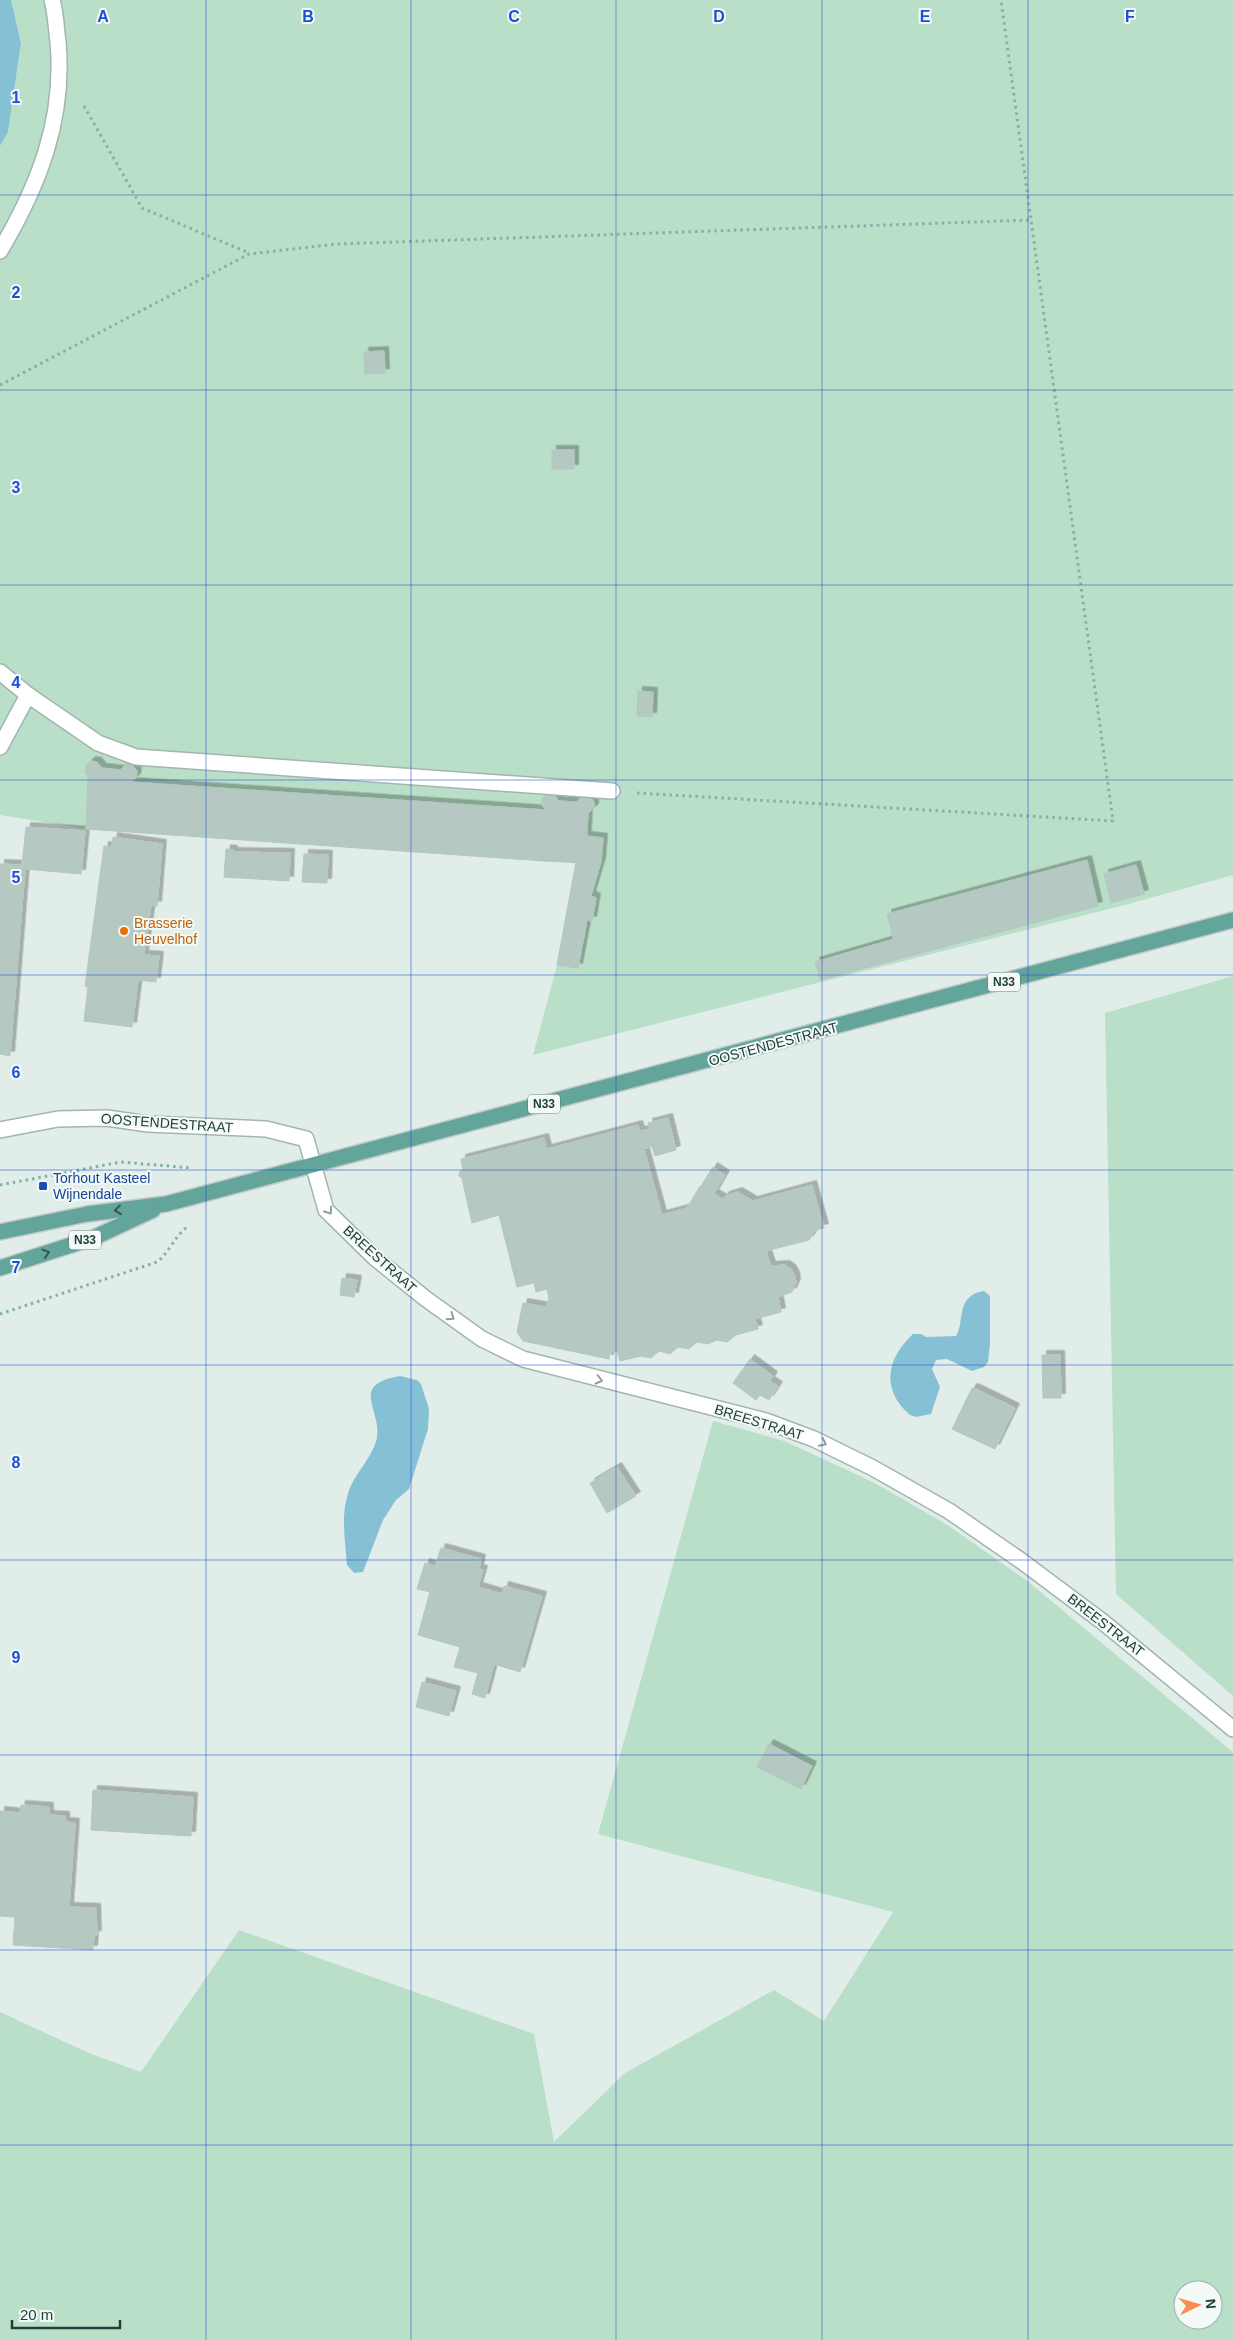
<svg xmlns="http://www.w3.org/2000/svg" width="1233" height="2340" viewBox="0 0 1233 2340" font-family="Helvetica,sans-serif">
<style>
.green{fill:#b9dfc8;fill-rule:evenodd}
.water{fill:#86c0d5}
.building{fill:#b6c8c2;stroke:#b3c7c1;filter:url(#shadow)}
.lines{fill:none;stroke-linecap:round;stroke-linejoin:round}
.minor-casing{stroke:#a3b5b1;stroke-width:18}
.major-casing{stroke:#c1c9c8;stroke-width:18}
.path{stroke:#80b2a8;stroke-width:3;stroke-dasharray:2.5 4;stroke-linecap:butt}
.minor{stroke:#fff;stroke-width:15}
.major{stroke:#63a59b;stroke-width:15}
.oneway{stroke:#315852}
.oneway2{stroke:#909f9c}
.grid{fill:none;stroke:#1d4ed8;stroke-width:1;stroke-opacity:0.55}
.food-dot{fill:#e8710a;stroke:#f2f9f6;stroke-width:2}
.transit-dot{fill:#1a4fb4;stroke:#f2f9f6;stroke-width:2}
.labels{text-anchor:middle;stroke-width:4;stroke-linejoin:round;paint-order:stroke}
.shield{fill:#f2f9f6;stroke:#5f7772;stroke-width:1}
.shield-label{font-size:12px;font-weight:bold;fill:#203f3a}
.food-label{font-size:14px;fill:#c56008;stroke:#f2f9f6;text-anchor:start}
.street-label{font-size:14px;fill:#203f3a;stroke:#f2f9f6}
.transit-label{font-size:14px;fill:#164399;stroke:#f2f9f6;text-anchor:start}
.grid-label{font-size:16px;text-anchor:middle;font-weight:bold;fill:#1d4ed8;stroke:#f2f9f6;stroke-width:4;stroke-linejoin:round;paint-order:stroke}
</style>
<defs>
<filter id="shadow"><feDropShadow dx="4.5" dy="-4.5" stdDeviation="0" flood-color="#0004"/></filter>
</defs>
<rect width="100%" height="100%" fill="#e1ede9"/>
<g class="green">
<path d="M11,0H1233V875L1125,905L533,1055L557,965L578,968L587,920H592L596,898L591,896L601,862L603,838L587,836L588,813L582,796L577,802L558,801L554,794L547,793L542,799V805L546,810L130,782L136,777L137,771L132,765L126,764L120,770L102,768L91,761L86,766L85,773L88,776L86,829L0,815V146L8,132L21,43Z"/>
<path d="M1233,976V1696L1116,1594L1105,1013Z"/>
<path d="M713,1421L784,1441L873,1482L946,1524L1026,1580L1233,1752V2340H0V2012L91,2054L141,2072L239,1930L534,2034L554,2142L625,2073L774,1990L824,2021L893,1912L598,1834ZM1183,2290H1213V2320H1183Z"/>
</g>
<g class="water">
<path d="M0,0H11L21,43L8,132L0,146Z"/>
<path d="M984,1291L990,1296V1344L988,1362L984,1367L972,1371L947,1359L936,1360L932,1369L940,1387L931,1414L916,1417L910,1415C881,1390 886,1359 913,1334H921L926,1337L956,1336C965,1323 955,1295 984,1291Z"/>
<path d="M400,1376L417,1380L421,1384L429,1409L428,1429L409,1489L396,1500L383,1520L363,1572L354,1573L347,1565C345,1540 340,1512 350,1488C356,1473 375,1453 377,1437C381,1408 349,1385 400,1376Z"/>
</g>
<g class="building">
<path d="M384,351L385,373L365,374L364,352Z"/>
<rect x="552" y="450" width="22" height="19"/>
<path d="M638,691L653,692L652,717L637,716Z"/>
<path d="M91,761L97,762L102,768L120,770L126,764L132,765L137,771L136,778L130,782L546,810L544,861L86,829L88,776L85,773L86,766Z"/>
<path d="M547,793L554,794L558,801L577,802L582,796H589L594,801V808L588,813L585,863L544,861L546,810L542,805V799Z"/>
<path d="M26,827L85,831L81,874L25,869L10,1056L0,1054V864L22,865Z"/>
<path d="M587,836L603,838L601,862L591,896L596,898L592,921L587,920L578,968L557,965L576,862L585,863Z"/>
<path d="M113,837L162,844L157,906L151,905L144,955L159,956L156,982L138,980L132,1027L84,1021L88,987L85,986L104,846L112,847Z"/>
<path d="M226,849L233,850V852L290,853L289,881L224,877Z"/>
<path d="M304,854L328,855L327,883L302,882Z"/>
<path d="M1087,860L1098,906L899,959L887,914Z"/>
<path d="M1136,865L1144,894L1111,903L1104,874Z"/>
<path d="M894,939L899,959L820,980L815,962Z"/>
<path d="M668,1118L676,1150L655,1156L652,1146L644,1149L662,1215L687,1208L700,1186L723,1199L725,1196L738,1192L753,1201L812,1185L824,1228L815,1230L809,1240L766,1251L771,1266L785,1265L791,1269L795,1276L796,1283L792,1292L778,1297L781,1312L755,1319L758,1329L736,1335L727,1342L717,1340L708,1344L697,1342L689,1349L678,1347L670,1354L659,1351L651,1358L641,1356L620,1361L617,1351L610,1352L609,1359L523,1341L517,1332L523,1303L546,1307L549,1298L547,1289L536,1292L534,1283L517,1287L499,1215L472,1223L462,1178L459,1176L460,1171L463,1170L461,1159L544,1138L547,1149L638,1125L640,1131L650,1129L648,1123Z"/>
<path d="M713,1167L725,1175L714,1194L701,1186Z"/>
<path d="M342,1278L357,1280L354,1297L340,1295Z"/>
<path d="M1042,1355H1060L1061,1398H1043Z"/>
<path d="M750,1359L773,1376L770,1381L778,1386L769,1400L760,1395L756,1400L733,1383Z"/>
<path d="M972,1388L976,1389L956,1431L952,1429Z"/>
<path d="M976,1389L1015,1408L995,1449L956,1431Z"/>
<path d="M617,1467L636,1496L607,1513L590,1483Z"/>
<path d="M441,1548L481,1559L479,1569L483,1570L478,1587L502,1594L504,1586L542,1596L520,1672L494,1664L485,1698L472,1694L478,1673L454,1667L460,1647L418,1635L430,1592L417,1589L425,1563L435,1566Z"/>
<path d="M422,1682L456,1691L449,1716L416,1707Z"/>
<path d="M769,1744L812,1766L801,1789L757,1767Z"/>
<path d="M93,1790L193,1797L191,1836L91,1830Z"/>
<path d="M21,1805L49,1807V1815L65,1816V1822L75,1823L69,1907L96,1908L97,1935H94L93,1950L13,1945L15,1917L0,1916V1811L20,1813Z"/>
</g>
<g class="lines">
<defs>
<g id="minor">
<path d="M0,251C39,185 65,119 58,42C56,28 56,13 52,0"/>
<path d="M0,672L28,695L98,743L136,757L612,791"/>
<path d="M0,747L28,695"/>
<path d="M0,1130L58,1119L107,1118L148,1124L266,1129L306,1139L326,1210L375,1258L426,1299L482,1339L523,1359L766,1421L814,1439L873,1468L949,1511L1020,1560L1103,1622L1233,1729"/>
</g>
<g id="major">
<path d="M0,1232L87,1214L166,1204L1233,920"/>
<path d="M0,1268L93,1238L153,1210"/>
</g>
</defs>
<use href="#minor" class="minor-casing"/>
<use href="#major" class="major-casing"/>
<g class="path">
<path d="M84,106L142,208L249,253"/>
<path d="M0,385L249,254L337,244L1031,220"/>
<path d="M637,793L1113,821L1001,0"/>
<path d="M0,1185L121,1162L192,1168"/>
<path d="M0,1314L157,1262C169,1253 174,1237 187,1227"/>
</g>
<use href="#minor" class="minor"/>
<use href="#major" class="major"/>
</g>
<defs><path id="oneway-chevron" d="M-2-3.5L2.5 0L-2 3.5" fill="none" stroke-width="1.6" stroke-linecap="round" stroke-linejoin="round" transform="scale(1.25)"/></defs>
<g class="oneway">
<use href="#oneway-chevron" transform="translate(118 1210) rotate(173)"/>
<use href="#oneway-chevron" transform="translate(46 1253) rotate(-18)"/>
</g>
<g class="oneway2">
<use href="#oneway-chevron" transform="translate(329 1211) rotate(55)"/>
<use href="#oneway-chevron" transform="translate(451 1317) rotate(35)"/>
<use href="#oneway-chevron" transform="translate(599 1380) rotate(14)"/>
<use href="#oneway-chevron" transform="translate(823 1443) rotate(26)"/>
</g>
<path class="grid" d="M206,0V2340M411,0V2340M616,0V2340M822,0V2340M1028,0V2340M0,195H1233M0,390H1233M0,585H1233M0,780H1233M0,975H1233M0,1170H1233M0,1365H1233M0,1560H1233M0,1755H1233M0,1950H1233M0,2145H1233"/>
<circle class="food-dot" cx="124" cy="931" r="5"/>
<rect class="transit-dot" x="38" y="1181" width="10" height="10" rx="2.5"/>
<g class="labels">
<g class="shield">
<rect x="988" y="972.5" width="32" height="19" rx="4"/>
<rect x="528" y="1094.5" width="32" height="19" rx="4"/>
<rect x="69" y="1230.5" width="32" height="19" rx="4"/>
</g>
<g class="shield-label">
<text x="1004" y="986">N33</text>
<text x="544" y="1108">N33</text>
<text x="85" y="1244">N33</text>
</g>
<g class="food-label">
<text x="134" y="928">Brasserie<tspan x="134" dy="16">Heuvelhof</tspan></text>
</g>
<g class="street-label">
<text transform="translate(773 1044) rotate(-15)" y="5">OOSTENDESTRAAT</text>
<text transform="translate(167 1123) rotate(4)" y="5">OOSTENDESTRAAT</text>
<text transform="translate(380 1259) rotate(42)" y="5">BREESTRAAT</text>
<text transform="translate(759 1422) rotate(17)" y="5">BREESTRAAT</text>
<text transform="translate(1106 1625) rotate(38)" y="5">BREESTRAAT</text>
</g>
<g class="transit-label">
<text x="53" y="1183">Torhout Kasteel<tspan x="53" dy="16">Wijnendale</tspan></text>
</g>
</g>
<g class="grid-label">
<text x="103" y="22">A</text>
<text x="308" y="22">B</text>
<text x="514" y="22">C</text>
<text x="719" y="22">D</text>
<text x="925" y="22">E</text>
<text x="1130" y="22">F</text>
<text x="16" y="103">1</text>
<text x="16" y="298">2</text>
<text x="16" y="493">3</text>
<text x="16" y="688">4</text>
<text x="16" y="883">5</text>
<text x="16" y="1078">6</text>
<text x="16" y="1273">7</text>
<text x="16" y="1468">8</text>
<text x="16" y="1663">9</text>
</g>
<g transform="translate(1198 2305) rotate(85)"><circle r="24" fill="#f2f9f6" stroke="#9eafab"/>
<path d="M0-4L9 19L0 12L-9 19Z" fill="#fa8e52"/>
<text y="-8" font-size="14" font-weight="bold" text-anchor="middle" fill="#203f3a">N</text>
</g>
<path d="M12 2320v8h108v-8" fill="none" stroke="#203f3a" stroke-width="2.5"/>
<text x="20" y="2320" font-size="15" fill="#203f3a" stroke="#f2f9f6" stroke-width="4" paint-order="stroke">20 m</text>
</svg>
